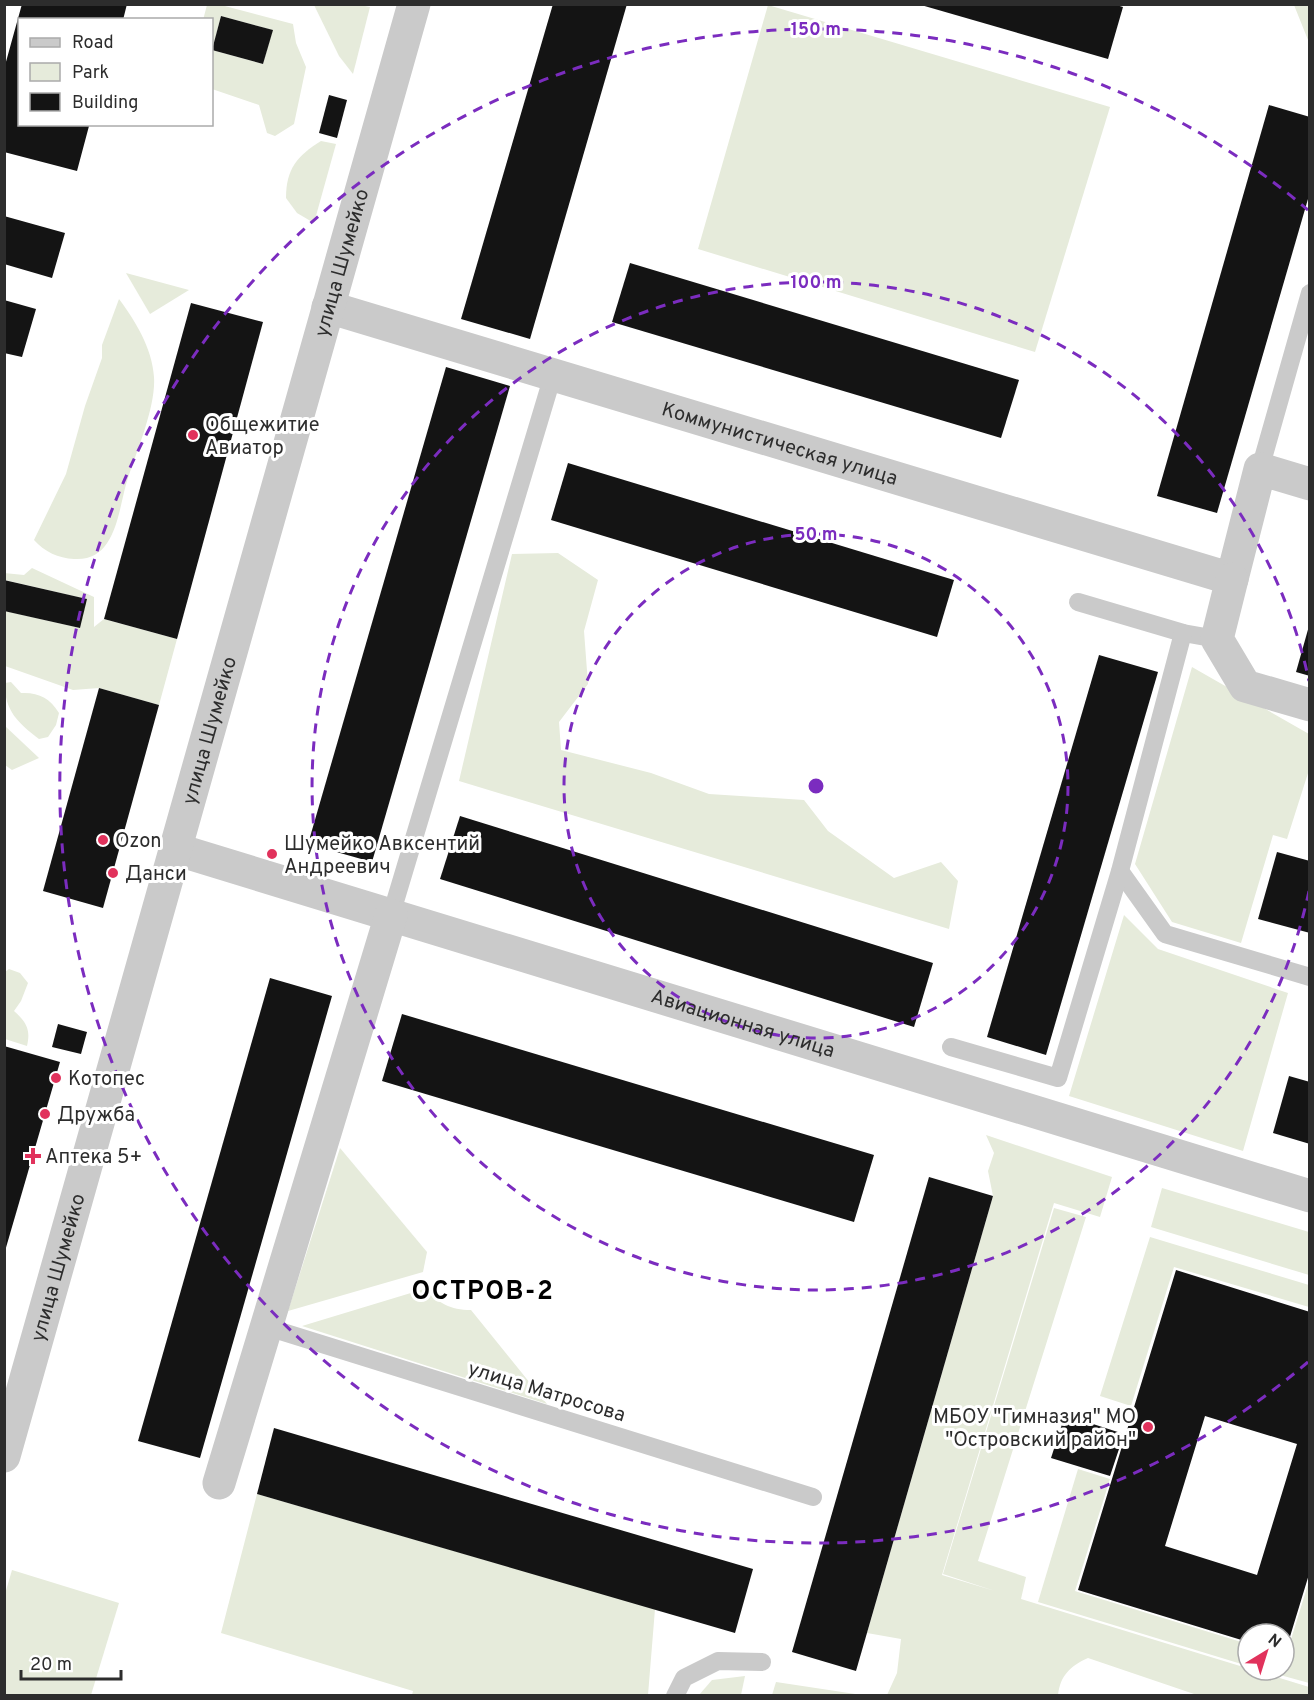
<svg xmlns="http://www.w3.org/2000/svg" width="1314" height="1700" viewBox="0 0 1314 1700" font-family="Overpass,sans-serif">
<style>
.green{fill:#e6ebdb}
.building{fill:#141414;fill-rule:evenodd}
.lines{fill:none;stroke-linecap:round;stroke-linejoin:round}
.lane{stroke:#cacaca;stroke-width:18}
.street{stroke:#cacaca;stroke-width:33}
.ring{fill:none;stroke:#7b2cbf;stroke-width:3;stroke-dasharray:10 8}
.poi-dot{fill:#e1325c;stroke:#fff;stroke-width:2}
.labels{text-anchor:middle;stroke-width:6;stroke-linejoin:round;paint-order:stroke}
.street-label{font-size:20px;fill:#2d2d2d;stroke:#fff}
.poi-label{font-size:20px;fill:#2d2d2d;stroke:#fff;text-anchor:start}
.district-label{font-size:26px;font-weight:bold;letter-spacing:1.5px;fill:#000;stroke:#fff}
.centre{fill:#7b2cbf;stroke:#fff;stroke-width:3}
.ring-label{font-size:18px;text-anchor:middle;font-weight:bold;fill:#7b2cbf;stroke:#fff;stroke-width:6;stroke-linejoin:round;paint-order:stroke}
</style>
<rect width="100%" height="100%" fill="#fff"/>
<g class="green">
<path d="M207,5H221L293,24L296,43L306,67L294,124L275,136L267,133L259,105L212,89V50L263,64L272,30L221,16L212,50V20H203Z"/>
<path d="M314,5H360L370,7L353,74L339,56Z"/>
<path d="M768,5L1110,107L1035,352L698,249Z"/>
<path d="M1294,5H1309V40H1308Z"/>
<path d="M321,141L336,144L314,223L297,213L286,198C286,169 297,156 321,141Z"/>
<path d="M126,273L189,290L150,314Z"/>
<path d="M119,299C136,322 152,348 154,377C156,405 138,448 129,475C118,504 119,562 74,559C58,558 45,552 34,540L66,474L85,406L102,358V345Z"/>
<path d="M558,553L598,580L584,631L588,684L559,722L561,750L651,773L709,794L804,800L828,831L894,878L941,862L958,881L949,929L459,781L512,554Z"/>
<path d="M32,568L94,597V627L104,619L177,639L159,705L99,688L73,690L5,666V611L80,628L86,599L5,580L4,573L24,575Z"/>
<path d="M1192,667L1309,734V770L1287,839L1273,835L1241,943L1172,922L1135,864Z"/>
<path d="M11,682L21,693C38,692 50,698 59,713L56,725L48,737L39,739C18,723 4,710 5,683Z"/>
<path d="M5,726L39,758L12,770L5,765Z"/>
<path d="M1124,915L1158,949L1288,993L1243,1151L1069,1096Z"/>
<path d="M9,969L20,973L28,983L21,1001L14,1011C26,1022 31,1029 27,1046L5,1039V972Z"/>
<path d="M986,1135L1112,1177L1100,1217L1054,1203L942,1575L995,1591L943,1574L1054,1208L1086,1217L978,1561L1026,1577L1021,1599L1309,1687V1695H1197L1088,1658C1070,1666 1060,1676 1058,1695H887L897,1673L901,1639L867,1633L993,1196L988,1171L994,1153Z"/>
<path d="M340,1148L427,1252L423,1272L288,1311Z"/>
<path d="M1162,1188L1309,1232V1275L1151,1227Z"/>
<path d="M1150,1237L1309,1285V1307L1174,1267L1131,1406L1100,1396Z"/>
<path d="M424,1289C439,1303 450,1310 471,1310L547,1404L302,1326Z"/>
<path d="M1078,1469L1110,1479L1075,1591L1248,1644V1666L1038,1602Z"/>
<path d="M257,1494L655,1609L648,1695H412L413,1691L221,1633Z"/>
<path d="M12,1570L119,1603L91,1695H5V1594Z"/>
<path d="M1309,1581V1683L1280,1675Z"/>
<path d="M745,1676L741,1695H699L712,1680Z"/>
<path d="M776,1682L862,1695H772Z"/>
</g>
<g class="building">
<path d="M22,4H127L123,20H20V124L89,126L77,171L4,152V69Z"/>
<path d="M553,4H627L530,339L461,319Z"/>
<path d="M1113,4L1123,7L1108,59L921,5Z"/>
<path d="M221,16L273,30L263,64L212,50Z"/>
<path d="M329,95L347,100L337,138L319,133Z"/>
<path d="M1269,105L1310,117V192L1217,513L1157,496Z"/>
<path d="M4,216L65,233L52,278L4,264Z"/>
<path d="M630,263L1019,380L1001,438L612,322Z"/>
<path d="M4,300L36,309L22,357L4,353Z"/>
<path d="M191,303L263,322L177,639L104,619Z"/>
<path d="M446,367L510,386L372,862L308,844Z"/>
<path d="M568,463L954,580L937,637L551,520Z"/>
<path d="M4,580L87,599L80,628L4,611Z"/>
<path d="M1309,626L1310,627V676L1296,672Z"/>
<path d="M1099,655L1158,672L1046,1055L987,1037Z"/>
<path d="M99,688L159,705L103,908L43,891Z"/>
<path d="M460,816L933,963L914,1027L440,879Z"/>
<path d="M1277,852L1310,861V933L1258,919Z"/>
<path d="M270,978L332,996L200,1458L138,1441Z"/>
<path d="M402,1014L874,1155L854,1222L382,1081Z"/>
<path d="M58,1024L87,1032L81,1054L52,1047Z"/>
<path d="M4,1046L60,1062L5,1251L4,1250Z"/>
<path d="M1289,1076L1310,1082V1144L1273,1133Z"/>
<path d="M929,1177L993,1196L856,1671L792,1652Z"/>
<path d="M1176,1270L1310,1312V1571L1285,1653L1284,1634H1248V1642L1078,1590ZM1205,1416L1297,1444L1257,1575L1165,1546Z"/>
<path d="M1065,1415L1124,1434L1110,1476L1051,1458Z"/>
<path d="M274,1428L753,1569L735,1633L257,1494Z"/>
</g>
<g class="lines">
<g class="lane">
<path d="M1260,469L1310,293"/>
<path d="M1078,602L1183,633L1217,639"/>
<path d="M1120,871L1165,934L1310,977"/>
<path d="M391,915L553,375"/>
<path d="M951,1047L1058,1078L1120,871L1183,633"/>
<path d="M267,1327L813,1497"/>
<path d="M675,1696L684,1678L718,1661L762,1662"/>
</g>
<g class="street">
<path id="s1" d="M328,307L1232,579L1260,469L1310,484"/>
<path d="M1232,579L1217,639L1245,686L1310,705"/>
<path id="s2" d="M175,849L1310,1196"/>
<path id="s3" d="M4,1456L414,4"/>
<path d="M219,1483L391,915"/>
</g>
</g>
<g class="ring">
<circle cx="816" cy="786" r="252"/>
<path d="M1309 891A504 504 0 1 1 1309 681"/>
<path d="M1308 1362A757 757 0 1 1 1308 210"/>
</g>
<g class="poi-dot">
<circle cx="193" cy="435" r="6"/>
<circle cx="103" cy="840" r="6"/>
<circle cx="272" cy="854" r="6"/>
<circle cx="113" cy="873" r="6"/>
<circle cx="56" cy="1078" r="6"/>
<circle cx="45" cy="1114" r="6"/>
<path d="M30 1147h6v6h6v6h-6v6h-6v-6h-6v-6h6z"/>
<circle cx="1148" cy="1427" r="6"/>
</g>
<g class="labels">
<g class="street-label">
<text dy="7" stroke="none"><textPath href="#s3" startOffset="1240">улица Шумейко</textPath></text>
<text dy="7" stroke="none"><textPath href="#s1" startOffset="472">Коммунистическая улица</textPath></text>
<text dy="7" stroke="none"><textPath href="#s3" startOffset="754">улица Шумейко</textPath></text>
<text dy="7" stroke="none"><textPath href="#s2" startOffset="594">Авиационная улица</textPath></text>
<text dy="7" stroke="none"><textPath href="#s3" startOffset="196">улица Шумейко</textPath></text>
<text transform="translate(547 1391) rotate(17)" y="7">улица Матросова</text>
</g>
<g class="poi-label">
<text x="205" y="431">Общежитие<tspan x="205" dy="23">Авиатор</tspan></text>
<text x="115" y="847">Ozon</text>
<text x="284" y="850">Шумейко Авксентий<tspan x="284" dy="23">Андреевич</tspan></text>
<text x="125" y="880">Данси</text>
<text x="68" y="1085">Котопес</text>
<text x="57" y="1121">Дружба</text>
<text x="45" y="1163">Аптека 5+</text>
<text x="1136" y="1423" text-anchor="end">МБОУ "Гимназия" МО<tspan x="1136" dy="23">"Островский район"</tspan></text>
</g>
<g class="district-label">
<text x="483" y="1299">ОСТРОВ-2</text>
</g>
</g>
<circle cx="816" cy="786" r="9" class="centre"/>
<g class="ring-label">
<text x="816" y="35">150 m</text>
<text x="816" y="288">100 m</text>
<text x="816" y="540">50 m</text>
</g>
<rect width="1314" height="1700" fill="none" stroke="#2d2d2d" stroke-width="12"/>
<rect x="18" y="18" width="195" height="108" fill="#ffffff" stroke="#ababab" stroke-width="1.5"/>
<rect x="30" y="38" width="30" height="9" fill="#cacaca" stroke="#ababab" stroke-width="1.5"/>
<text x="72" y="48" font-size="18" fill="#2d2d2d">Road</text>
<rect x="30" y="63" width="30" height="18" fill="#e6ebdb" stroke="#ababab" stroke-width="1.5"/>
<text x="72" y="78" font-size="18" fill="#2d2d2d">Park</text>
<rect x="30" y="93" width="30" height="18" fill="#141414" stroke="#ababab" stroke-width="1.5"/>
<text x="72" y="108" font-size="18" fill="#2d2d2d">Building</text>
<g transform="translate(1266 1652) rotate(38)"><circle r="28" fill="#ffffff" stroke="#ababab" stroke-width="1.5"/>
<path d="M0-4.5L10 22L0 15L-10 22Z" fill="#e1325c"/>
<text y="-9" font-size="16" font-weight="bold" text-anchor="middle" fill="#2d2d2d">N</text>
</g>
<path d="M21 1670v9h100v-9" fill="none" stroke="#2d2d2d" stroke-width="3"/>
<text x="30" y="1670" font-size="18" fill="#2d2d2d" stroke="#ffffff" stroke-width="4.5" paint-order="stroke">20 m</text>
</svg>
